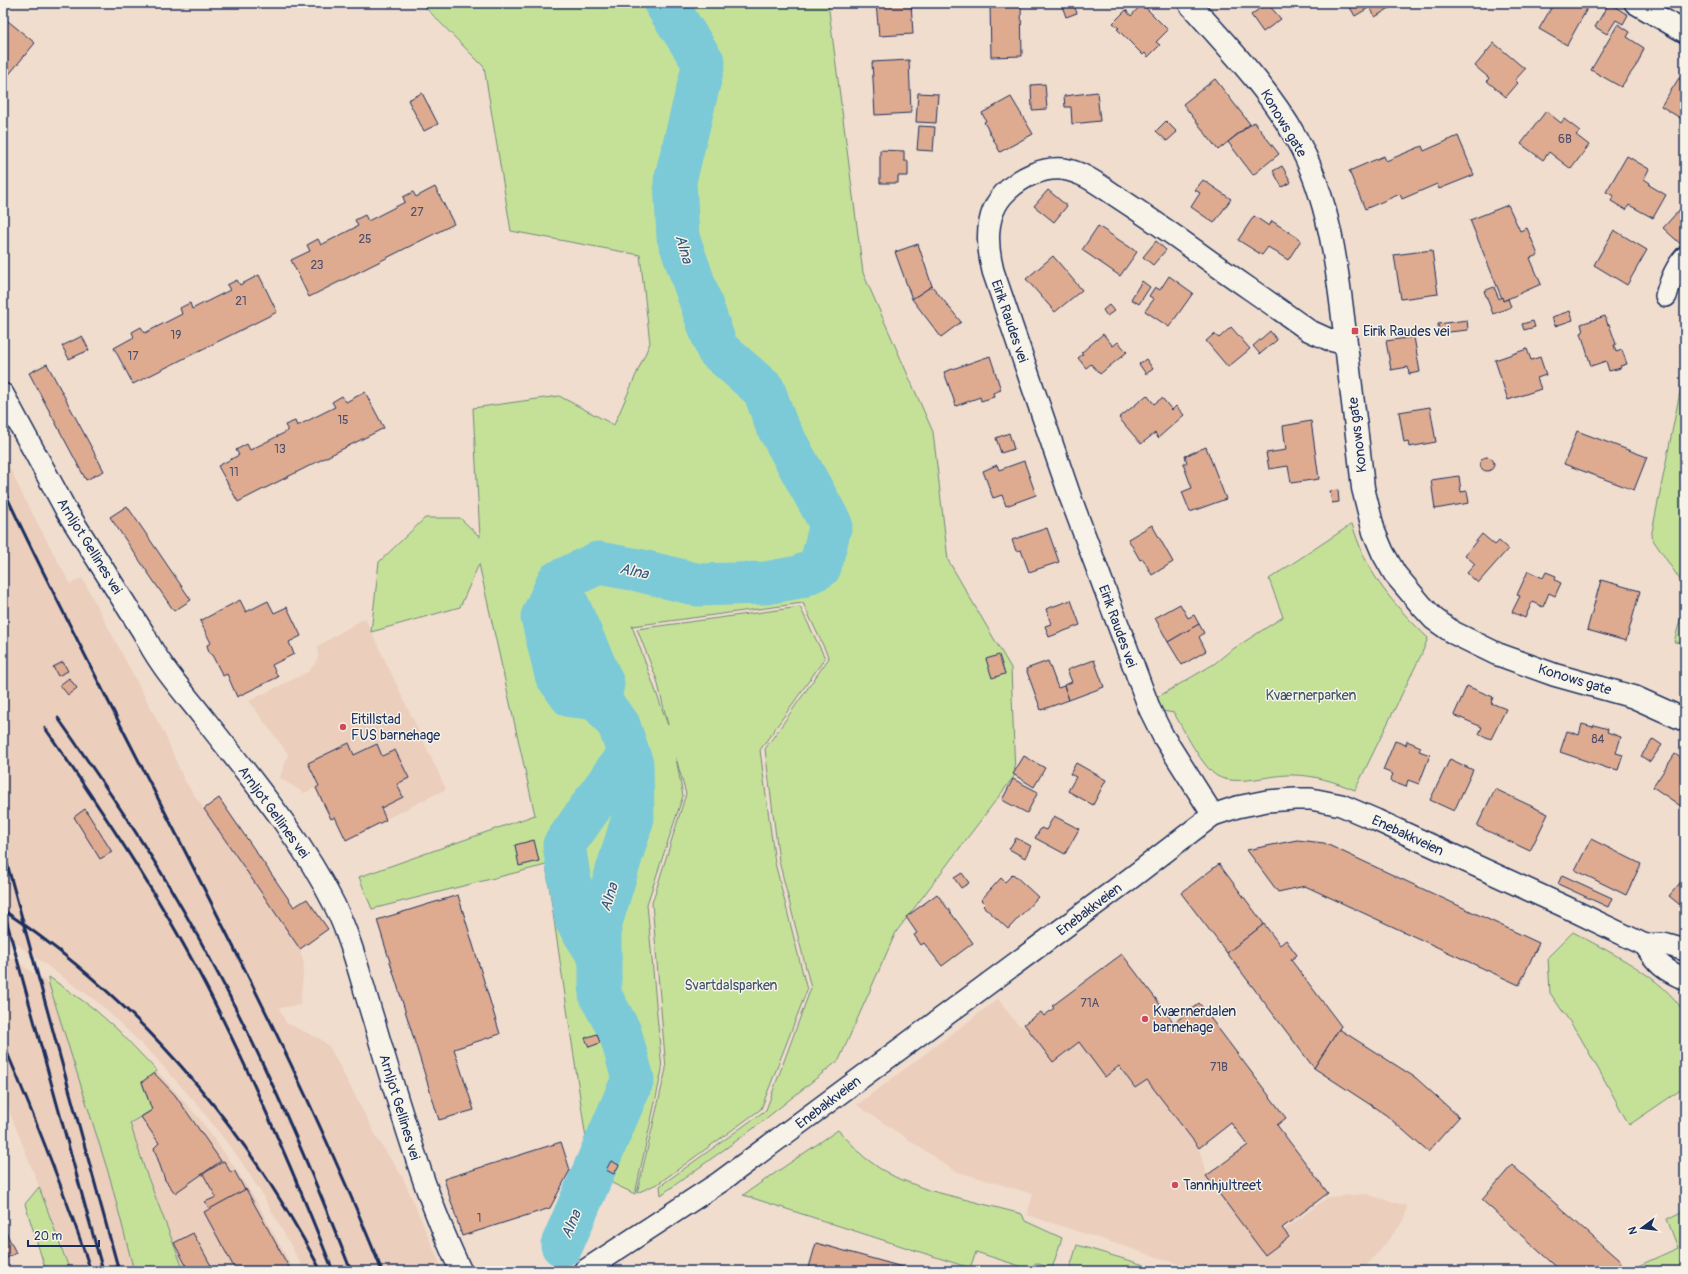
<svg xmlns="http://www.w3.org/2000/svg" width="1688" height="1274" viewBox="0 0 1688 1274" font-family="Pangolin,sans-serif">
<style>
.built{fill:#ebcebc}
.green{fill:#c5e198;stroke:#70887b}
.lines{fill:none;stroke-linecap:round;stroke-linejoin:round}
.river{stroke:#7bcad8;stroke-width:43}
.building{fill:#deab91;stroke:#1b2f5e}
.minor-casing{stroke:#1b2f5e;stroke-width:24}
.tertiary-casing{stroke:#1b2f5e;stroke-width:25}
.minor{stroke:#f7f3e8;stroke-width:21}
.tertiary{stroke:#f7f3e8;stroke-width:22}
.rail{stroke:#1b2f5e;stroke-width:3}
.poi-dot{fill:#d1495b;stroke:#f7f3e8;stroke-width:1.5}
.labels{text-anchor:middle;stroke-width:3;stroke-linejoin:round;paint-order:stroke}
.number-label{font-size:12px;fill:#4c4e6b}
.street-label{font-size:14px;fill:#1b2f5e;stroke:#f7f3e8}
.poi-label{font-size:14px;fill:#1b2f5e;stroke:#f7f3e8;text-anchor:start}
.park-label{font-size:14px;fill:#3d536a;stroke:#f7f3e8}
.water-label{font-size:15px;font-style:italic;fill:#33567c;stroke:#f7f3e8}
</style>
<rect width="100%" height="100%" fill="#f0ddce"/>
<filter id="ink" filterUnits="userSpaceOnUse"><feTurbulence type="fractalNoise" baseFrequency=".025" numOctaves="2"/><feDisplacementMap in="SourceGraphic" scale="8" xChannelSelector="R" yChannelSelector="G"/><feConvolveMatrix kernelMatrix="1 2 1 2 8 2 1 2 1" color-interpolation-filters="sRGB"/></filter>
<g filter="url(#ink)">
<g class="built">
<path d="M3,453L23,496L70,584L82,578L165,735L184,780L300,949L304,964L300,1005L279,1008L286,1023L320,1039L329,1046L377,1138L403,1178L443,1271H305L263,1196L241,1161L201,1109L155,1057L99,1003L3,934Z"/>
<path d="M365,618L446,789L346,839L335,817L330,819L315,788L304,793L280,778L288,754L249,701L308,672L315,664L318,657V646Z"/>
<path d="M3,952L49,984L110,1178L134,1271H70L63,1247L3,1095Z"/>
<path d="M998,999L1017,1024L1026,1027L1053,1062L1080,1042L1106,1077L1119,1067L1135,1089L1147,1080L1199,1149L1207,1177L1264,1245L1328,1197L1366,1194L1407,1206L1404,1221L1362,1271H1187L1188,1267L1027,1215L1033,1194L955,1171L857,1105Z"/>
<path d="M157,1071L199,1118L235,1168L257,1202L294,1271H184L145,1170L130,1123L152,1110L142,1082Z"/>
</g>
<g class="green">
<path d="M421,3H828L863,273L933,432L948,560L1011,668L1015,775L896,932L839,1060L754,1128L661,1195L660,1186L766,1110L811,988L779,861L765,749L829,658L803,603L632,626L668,725L657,680L637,629L800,607L825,658L760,750L775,863L807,990L761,1109L659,1183L637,1193L666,1069L652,903L686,794L676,758L683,796L647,904L662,1070L635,1194L591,1173L546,865L372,909L359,877L535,815L479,564L460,607L371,632L379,562L425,518H460L480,537L473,408L559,396L614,425L650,343L640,255L511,231L484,67Z"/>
<path d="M1685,310V587L1651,537L1684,372L1682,321Z"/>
<path d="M1352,524C1354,530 1356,537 1359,544C1373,582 1399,610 1428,638L1422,653L1355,790C1335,782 1315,775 1293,775C1271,774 1236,787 1217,776C1203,768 1183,729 1174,713L1162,711L1156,698L1214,664L1230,651L1283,617L1269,579Z"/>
<path d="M1685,603V643L1674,642Z"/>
<path d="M1573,932C1610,953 1663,976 1685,1014V1087L1629,1125L1609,1088L1579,1035L1550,993L1548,957Z"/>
<path d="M49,977L93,1008L118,1030L157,1071L142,1082L152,1110L130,1123L145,1170L184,1271H134L110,1178L49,984Z"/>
<path d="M838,1130L864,1157L879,1168L895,1177L928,1190L1022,1214L1025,1221L1062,1238L1052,1268L1035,1263L1032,1270L976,1252L970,1268L743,1195Z"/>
<path d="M39,1187L70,1271H46L25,1204Z"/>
<path d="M1685,1210V1271H1627L1678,1248L1667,1219Z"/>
<path d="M1077,1245L1144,1265L1143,1271H1069Z"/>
</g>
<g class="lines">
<g class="river">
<path d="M558,582L603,684L599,701"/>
<path d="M600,958L576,920L564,845L628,754"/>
<path d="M562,1245L633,1079L620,1032L600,995V926L633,818L632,764L619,725L598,699L571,696L556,675L542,617L558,582L598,563L638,570L699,585L766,583L799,577L820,567L831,524L776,424L764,390L717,349L678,237L675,181L704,63L665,3"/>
</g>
</g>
<g class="building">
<path d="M876,3H911L913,34L879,36Z"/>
<path d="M919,3H942L943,4L919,6Z"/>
<path d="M990,3H1021L1022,56L991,57Z"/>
<path d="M1061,3H1073L1077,13L1066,17Z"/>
<path d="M1267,3L1281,19L1263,32L1251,15Z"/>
<path d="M1350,3H1395L1396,4L1375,17L1370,7L1355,16L1348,4Z"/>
<path d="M1554,3H1580L1588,7L1567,45L1539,29Z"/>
<path d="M1609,3L1628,15L1623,24L1616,20L1607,34L1595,27Z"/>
<path d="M1142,4L1168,30L1156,42L1160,45L1148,57L1145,53L1143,55L1117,29L1119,28L1113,23L1126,10L1131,16Z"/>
<path d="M3,17L35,43L6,78L3,76Z"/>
<path d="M1618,24L1630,32L1627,37L1644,48L1638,63L1621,87L1591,70Z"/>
<path d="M1494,43L1525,69L1515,80L1518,83L1506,97L1487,81L1489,78L1475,66Z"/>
<path d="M909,60L911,113L875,115L872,62Z"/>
<path d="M1679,78L1685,82V121L1661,106Z"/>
<path d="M1215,79L1250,124L1218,150L1183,104Z"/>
<path d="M1045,84L1047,109L1032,110L1031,85Z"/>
<path d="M1097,92L1100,121L1072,124L1071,107H1065L1064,96Z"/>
<path d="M422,93L438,124L424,131L408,100Z"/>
<path d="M918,93L938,94L936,123L916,122Z"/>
<path d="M1011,97L1033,134L1000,152L984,122L986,121L982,113Z"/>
<path d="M1546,111L1561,123L1564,119L1580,131L1576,135L1589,145L1571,169L1549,152L1543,160L1521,144Z"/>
<path d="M1166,121L1177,132L1167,141L1156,131Z"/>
<path d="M1254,122L1279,154L1253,175L1228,142Z"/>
<path d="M919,126L935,127L933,151L917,150Z"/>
<path d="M1458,136L1474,175L1439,189L1437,184L1402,199L1400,194L1365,209L1349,171L1384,156L1386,161L1422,146L1424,151Z"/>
<path d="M880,150L904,151V161H908V176H898V183H880Z"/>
<path d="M1627,156L1649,169L1644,179L1650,183L1649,185L1666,195L1653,218L1629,205L1626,210L1611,201L1614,196L1606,192Z"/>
<path d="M1282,166L1291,182L1282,187L1273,171Z"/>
<path d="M1203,180L1231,199L1214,223L1191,207L1200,193L1195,190Z"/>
<path d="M435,187L454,224L309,297L291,260L310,251L307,245L318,239L321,245L358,226L355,220L365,215L368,221L405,202L403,197L413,192L416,197Z"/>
<path d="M1048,190L1067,206L1054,222L1034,206Z"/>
<path d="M1508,205L1520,231L1527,228L1538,255L1530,258L1541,284L1503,301L1470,220Z"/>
<path d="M1681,208L1685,211V246L1684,247L1663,228Z"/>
<path d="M1254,216L1269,226L1272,221L1301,240L1288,260L1268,247L1262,255L1238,240Z"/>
<path d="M1098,226L1137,252L1120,276L1082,250Z"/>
<path d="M1614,230L1647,250L1627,285L1594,265Z"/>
<path d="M1156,241L1166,250L1153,265L1143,257Z"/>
<path d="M918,244L932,286L912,299L895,252Z"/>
<path d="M1432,250L1438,294L1401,299L1394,255Z"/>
<path d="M1053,256L1082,290L1055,312L1026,279Z"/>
<path d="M259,275L277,312L133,384L114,348L134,337L132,332L141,327L145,333L182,314L180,308L190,303L192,309L230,290L227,285L237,280L240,285Z"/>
<path d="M1169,276L1193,293L1169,327L1145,311L1154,299L1149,296L1155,287L1160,290Z"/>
<path d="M1142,281L1150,287L1139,304L1131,299Z"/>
<path d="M932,286L961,322L941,337L912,299Z"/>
<path d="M1494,287L1499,299L1502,297L1503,301L1508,299L1511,307L1493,314L1484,291Z"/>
<path d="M1109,305L1114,311L1107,316L1103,310Z"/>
<path d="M1570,311L1573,320L1555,326L1552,317Z"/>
<path d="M1605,316L1608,325L1609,324L1616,344L1614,345L1616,352L1622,350L1627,364L1620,366L1621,368L1609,371L1606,361L1591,366L1581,333L1583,332L1581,324Z"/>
<path d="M1467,320L1468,330L1439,333L1438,324Z"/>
<path d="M1533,321L1535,327L1524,330L1522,324Z"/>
<path d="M1231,327L1250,349L1228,367L1206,341L1214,334L1219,338Z"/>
<path d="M1270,331L1277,340L1260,354L1253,346Z"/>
<path d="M1103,334L1113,346L1118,342L1127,352L1100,374L1091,364L1086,368L1078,358L1083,354L1081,353Z"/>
<path d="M82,336L89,350L69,359L62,346Z"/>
<path d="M1414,337L1420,372L1409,374L1408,367L1391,370L1386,341Z"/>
<path d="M1527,349L1531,360L1540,357L1546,375L1537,378L1541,389L1508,400L1495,360Z"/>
<path d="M990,356L1001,390L993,393L994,397L981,401L980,397L956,406L944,372Z"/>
<path d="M1146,359L1153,369L1146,374L1139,364Z"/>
<path d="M47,364L104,471L86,480L29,373Z"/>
<path d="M365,392L384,428L238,502L218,466L239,455L236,450L247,444L250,450L288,431L285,425L295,421L297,426L335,407L332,402L342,396L346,402Z"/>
<path d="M1147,395L1154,404L1162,398L1172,410L1176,406L1184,415L1158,438L1155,433L1141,444L1119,418Z"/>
<path d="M1430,407L1436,442L1409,447L1408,441L1404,442L1399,412Z"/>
<path d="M1311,421L1319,479L1291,483L1288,466L1269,469L1266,453L1286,450L1283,426Z"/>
<path d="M1577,431L1647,457L1634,490L1564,464Z"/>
<path d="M1009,433L1014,449L1001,453L996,438Z"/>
<path d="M1206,447L1226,499L1190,512L1182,492L1192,488L1183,464L1187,463L1185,456Z"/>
<circle cx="1487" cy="464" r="7"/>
<path d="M1024,461L1036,495L1006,506L1002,495L993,498L983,471L997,465L999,470Z"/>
<path d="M1459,476L1461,492L1467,491L1469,503L1435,509L1431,480Z"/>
<path d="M1338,490L1339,502L1332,503L1330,491Z"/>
<path d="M127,506L191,600L174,611L110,517Z"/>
<path d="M1152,525L1173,562L1152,575L1143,559L1140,560L1128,539Z"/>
<path d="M1047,528L1059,562L1029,572L1021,550L1016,551L1012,540Z"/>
<path d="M1482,534L1495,545L1499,541L1508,549L1478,583L1467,573L1475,564L1465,555Z"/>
<path d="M1528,571L1543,578L1546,572L1556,576L1555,580L1561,583L1555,596L1549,593L1543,607L1532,602L1525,618L1512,612L1520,596L1517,595Z"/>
<path d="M1601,580L1640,591L1626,641L1587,630Z"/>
<path d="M240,600L246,612L268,601L274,613L287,607L301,636L289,642L294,654L272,665L278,677L237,697L227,674L223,676L212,655L209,653L207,645L211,643L200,621Z"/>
<path d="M1071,600L1080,625L1049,637L1045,626L1051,624L1046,609Z"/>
<path d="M1180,604L1188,618L1194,615L1199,624L1168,642L1155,618Z"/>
<path d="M1199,624L1204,633L1199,637L1206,651L1182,665L1168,642Z"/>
<path d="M999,655L1005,674L992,678L986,659Z"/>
<path d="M1094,660L1104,687L1069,700L1064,685L1072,682L1067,670Z"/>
<path d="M1048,661L1058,688L1064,686L1069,700L1041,710L1026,669Z"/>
<path d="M63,662L68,671L58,676L53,667Z"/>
<path d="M69,678L77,688L68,695L60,685Z"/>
<path d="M1467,686L1493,697L1491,703L1506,709L1491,739L1479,734L1482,727L1454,715Z"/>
<path d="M1582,724L1593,727L1594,725L1608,729L1607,732L1621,737L1616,753L1623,755L1618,770L1611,768L1610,769L1560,752L1567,731L1579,735Z"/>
<path d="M1653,739L1662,745L1650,762L1641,756Z"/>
<path d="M1395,741L1406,745L1407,741L1421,747L1419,751L1430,755L1419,784L1408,780L1406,787L1390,781L1393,774L1383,770Z"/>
<path d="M349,743L354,755L377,744L382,756L395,750L409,778L397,784L403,797L381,808L386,820L346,840L335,817L331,819L316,788L319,786L308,763Z"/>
<path d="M1675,754L1685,761V809L1653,787Z"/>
<path d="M1024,756L1045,768L1034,787L1013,774Z"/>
<path d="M1450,759L1473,770L1454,811L1430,800Z"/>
<path d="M1076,763L1106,780L1093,805L1068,791L1076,777L1070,774Z"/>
<path d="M1013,779L1038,792L1027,813L1002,800Z"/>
<path d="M1495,789L1548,814L1530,851L1477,826Z"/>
<path d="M219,798L294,907L307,899L328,929L300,949L204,809Z"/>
<path d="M85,809L112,852L100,859L74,817Z"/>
<path d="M1054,816L1079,829L1065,854L1035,838L1041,828L1046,830Z"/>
<path d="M1016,838L1031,846L1025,858L1009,849Z"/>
<path d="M1591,839L1641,864L1626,895L1575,870Z"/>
<path d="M534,840L539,861L519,866L515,845Z"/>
<path d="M1297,840L1324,843L1539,943L1519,985L1305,886L1278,892L1247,850Z"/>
<path d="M1219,864L1264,924L1227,953L1181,893Z"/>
<path d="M962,873L969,883L961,888L954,878Z"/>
<path d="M1013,874L1038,897L1008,929L983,906L985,904L981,900L1001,878L1005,882Z"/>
<path d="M1562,875L1612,898L1608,907L1558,884Z"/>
<path d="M1685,877V909L1669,896Z"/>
<path d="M937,894L973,943L942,966L924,943L921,945L914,935L917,933L906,917Z"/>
<path d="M458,895L500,1034L454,1049L474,1110L439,1120L377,920Z"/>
<path d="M1264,924L1280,945L1286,940L1297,955L1291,960L1341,1026L1314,1068L1227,953Z"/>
<path d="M1122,954L1174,1023L1199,1003L1286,1118L1277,1125L1328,1193L1282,1228L1289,1237L1265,1255L1206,1176L1248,1145L1231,1123L1199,1148L1147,1080L1135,1088L1119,1066L1105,1077L1079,1042L1053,1062L1024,1024L1041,1012L1044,1016L1054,1008L1052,1006Z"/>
<path d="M1339,1029L1416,1078L1459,1117L1428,1152L1386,1115L1314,1068Z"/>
<path d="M597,1034L600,1043L589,1047L585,1038Z"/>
<path d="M154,1073L175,1095L221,1161L175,1193L165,1180L154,1148L159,1143L141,1117L152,1110L142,1082Z"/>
<path d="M561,1142L570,1170L550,1208L462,1236L444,1179Z"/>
<path d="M224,1161L231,1173L234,1170L245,1190L210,1209L205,1202L216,1197L203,1174Z"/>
<path d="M611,1161L619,1165L614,1174L606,1170Z"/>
<path d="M1512,1165L1621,1262L1614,1271H1561L1482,1200Z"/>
<path d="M246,1189L291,1271H236L204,1212Z"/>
<path d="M3,1226L16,1253L3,1260Z"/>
<path d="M193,1233L214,1271H189L174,1243Z"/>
<path d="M816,1243L917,1271H808Z"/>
</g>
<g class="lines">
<defs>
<g id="minor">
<path d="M1635,3L1685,32"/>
<path d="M1666,296C1670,281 1675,268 1685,257"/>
<path d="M3,394L66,510L143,632C158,664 182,690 203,717C250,778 300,836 334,904C352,940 361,980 373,1018C389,1073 406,1129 425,1184C436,1214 447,1243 461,1271"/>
<path d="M1213,815L1163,736L1150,710L1071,499L993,271C986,243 984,211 1008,190C1022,177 1042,167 1063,169C1084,172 1102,187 1119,198C1145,215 1171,233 1196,251C1233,278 1271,303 1308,330L1330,340L1346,344"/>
<path d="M1645,945C1657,964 1664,970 1685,979"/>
<path d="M584,1271L720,1182L1131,878L1213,815L1237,807L1267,801L1295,799H1311L1341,805L1376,820L1566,907L1645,945L1664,944L1685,950"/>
</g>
<path id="tertiary" d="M1189,3C1227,46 1268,88 1296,138C1331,200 1338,274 1346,343C1351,391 1358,439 1363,488L1374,532L1383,553L1395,574L1422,606L1434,619L1454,633L1497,654L1555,675L1634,697L1685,720"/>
</defs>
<use href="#minor" class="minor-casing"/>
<use href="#tertiary" class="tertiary-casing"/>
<use href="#minor" class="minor"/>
<use href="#tertiary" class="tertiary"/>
<g class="rail">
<path d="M3,488C29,546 59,603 88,661C189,862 298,1061 382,1271"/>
<path d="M58,718C96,772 134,827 168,884C241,1007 299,1138 351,1271"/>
<path d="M45,728C103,812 160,897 207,988C254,1080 295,1175 333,1271"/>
<path d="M3,849L119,1271"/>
<path d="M3,908L103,1271"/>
<path d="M3,910C141,1003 244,1124 321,1271"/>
<path d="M3,1043C35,1118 65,1193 91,1271"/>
</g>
</g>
</g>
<g class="poi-dot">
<rect x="1351" y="327" width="8" height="8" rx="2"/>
<circle cx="343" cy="727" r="4"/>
<circle cx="1145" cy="1019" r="4"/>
<circle cx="1175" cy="1185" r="4"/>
</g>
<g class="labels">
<g class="number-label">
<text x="1565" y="143">6B</text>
<text x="417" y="216">27</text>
<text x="365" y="243">25</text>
<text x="317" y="269">23</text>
<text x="241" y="305">21</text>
<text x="176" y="339">19</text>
<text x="133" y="360">17</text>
<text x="343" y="424">15</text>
<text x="280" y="453">13</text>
<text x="234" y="476">11</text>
<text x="1598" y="743">84</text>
<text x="1090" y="1007">71A</text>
<text x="1219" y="1071">71B</text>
<text x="479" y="1222">1</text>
</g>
<g class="street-label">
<text transform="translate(1284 123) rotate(59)" y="5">Konows gate</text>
<text transform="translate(1010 321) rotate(71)" y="5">Eirik Raudes vei</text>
<text transform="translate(1357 435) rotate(-97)" y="5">Konows gate</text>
<text transform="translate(90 546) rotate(58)" y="5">Arnljot Gellines vei</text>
<text transform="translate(1118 626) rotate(70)" y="5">Eirik Raudes vei</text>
<text transform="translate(1575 679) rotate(17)" y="5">Konows gate</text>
<text transform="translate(274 812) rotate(54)" y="5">Arnljot Gellines vei</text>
<text transform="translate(1408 835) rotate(25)" y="5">Enebakkveien</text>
<text transform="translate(1089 909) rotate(-37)" y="5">Enebakkveien</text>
<text transform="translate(828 1102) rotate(-37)" y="5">Enebakkveien</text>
<text transform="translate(400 1107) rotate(73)" y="5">Arnljot Gellines vei</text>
</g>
<g class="poi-label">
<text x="1363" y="336">Eirik Raudes vei</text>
<text x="351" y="724">Eitillstad<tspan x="351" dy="16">FUS barnehage</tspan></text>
<text x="1153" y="1016">Kværnerdalen<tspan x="1153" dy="16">barnehage</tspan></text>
<text x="1183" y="1190">Tannhjultreet</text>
</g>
<g class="park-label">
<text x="1311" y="700">Kværnerparken</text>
<text x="731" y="990">Svartdalsparken</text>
</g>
<g class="water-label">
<text transform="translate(684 249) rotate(74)" y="5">Alna</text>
<text transform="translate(634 571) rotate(12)" y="5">Alna</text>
<text transform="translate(609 897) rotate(-73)" y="5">Alna</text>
<text transform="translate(571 1224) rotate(-67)" y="5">Alna</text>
</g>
</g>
<rect width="1688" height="1274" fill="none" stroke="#f7f3e8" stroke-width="16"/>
<rect x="8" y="8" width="1672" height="1258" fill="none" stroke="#1b2f5e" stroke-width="1.5" filter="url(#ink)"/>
<g transform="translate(1642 1228) rotate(255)" stroke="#f7f3e8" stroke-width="3" paint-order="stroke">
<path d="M0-3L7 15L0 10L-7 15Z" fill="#1b2f5e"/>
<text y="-6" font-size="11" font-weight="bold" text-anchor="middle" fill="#1b2f5e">N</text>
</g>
<path d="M28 1240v6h71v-6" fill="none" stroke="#1b2f5e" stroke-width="2"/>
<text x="34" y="1240" font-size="12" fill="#1b2f5e" stroke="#f7f3e8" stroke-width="3" paint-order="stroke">20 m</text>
</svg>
